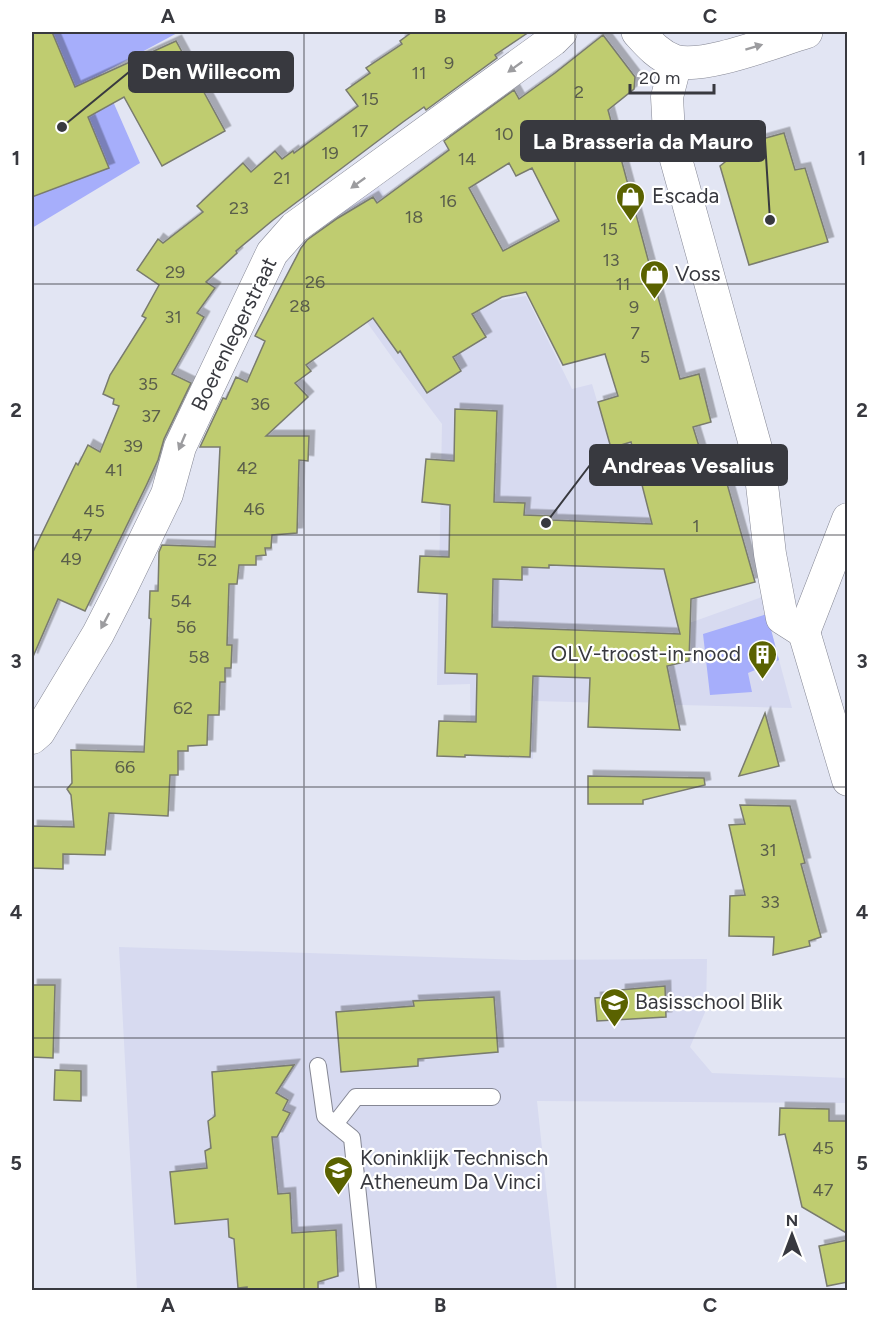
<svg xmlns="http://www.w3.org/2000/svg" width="879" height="1322" viewBox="0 0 879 1322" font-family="Figtree,sans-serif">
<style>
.built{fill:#d7daf0}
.green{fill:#a6aefb}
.building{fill:#bfcc6f;stroke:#797b6e;stroke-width:1.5;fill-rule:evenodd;filter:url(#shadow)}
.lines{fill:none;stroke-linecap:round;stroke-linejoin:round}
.lane-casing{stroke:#858794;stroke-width:18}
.street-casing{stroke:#858794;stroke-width:33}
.secondary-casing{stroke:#858794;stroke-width:34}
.lane{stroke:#fff;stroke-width:16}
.street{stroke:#fff;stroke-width:32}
.secondary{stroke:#fff;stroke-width:33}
.oneway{fill:#9c9c9f}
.grid{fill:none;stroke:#38393f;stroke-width:1.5;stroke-opacity:0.55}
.labels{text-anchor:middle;stroke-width:4.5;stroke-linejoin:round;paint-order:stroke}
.number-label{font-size:18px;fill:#5a5e4b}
.poi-label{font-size:21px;fill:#38393f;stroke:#fff;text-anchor:start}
.street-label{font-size:21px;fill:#38393f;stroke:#fff}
.leader{fill:none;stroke:#38393f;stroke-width:2}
.callout-dot{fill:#38393f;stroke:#fff;stroke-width:2}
.callout{fill:#38393f;stroke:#38393f;stroke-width:2}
.callout-label{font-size:22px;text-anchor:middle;font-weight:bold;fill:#fff}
.neatline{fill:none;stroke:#38393f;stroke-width:2}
.grid-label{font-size:20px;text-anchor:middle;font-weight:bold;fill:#38393f}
</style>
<defs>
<filter id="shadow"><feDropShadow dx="5.5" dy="-5.5" stdDeviation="0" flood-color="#0004"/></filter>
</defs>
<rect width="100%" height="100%" fill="#e2e5f3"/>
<g class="built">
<path d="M377,184L430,265L481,309L500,300L526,296L572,389L592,384L611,448L631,442L673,604L681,626L762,597L792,708L535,701L533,759L471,757L470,684L437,685L442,424L396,363L351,300L302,249L331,218Z"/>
<path d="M119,947L522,960L707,959L706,1010L690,1047L712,1073L847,1078V1103L537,1101L557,1290H137Z"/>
</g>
<g class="green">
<path d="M32,32H179L101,74L140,163L32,228Z"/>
<path d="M767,614L779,660L748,673L752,692L710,695L703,634Z"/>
</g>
<g class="building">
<path d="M32,32H52L75,87L176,41L225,131L162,166L124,97L88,117L109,168L32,197Z"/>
<path d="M412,32H529L495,55L497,58L426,110L424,107L403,122L273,220L236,251L237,253L206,282L215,288L197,313L204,317L172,374L191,383L164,439L158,460L146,486L85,611L58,599L32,659V554L76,463L78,465L88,445L100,452L119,406L113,404L114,399L103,394L110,375L146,318L142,316L159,285L137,270L158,239L163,243L203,212L197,206L243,163L251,172L275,151L282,159L293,151L294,153L358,106L346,90L370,73L366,68L402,44L400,41Z"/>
<path d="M603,35L635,77L634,89L608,110L680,379L699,374L711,422L693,427L706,469L722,466L755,582L691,599L689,661L667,666L680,730L588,727L590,678L533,676L530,757L465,755V757L437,756L439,721L476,722L477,674L445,673L447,594L418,592L420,556L449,557L450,505L422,502L426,459L454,461L455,409L497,411L494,502L525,503L524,515L551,516V520L652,524L631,442L611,448L598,402L618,396L605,354L563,365L526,292L502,297L472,314L486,337L453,357L461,371L427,393L400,351L398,353L373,318L306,365L311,371L295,383L308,397L266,436H309L308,461L299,460L297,533L272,535L271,548H265L266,555L256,556V565H239L237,584H229L227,645H232L231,668H225V682H220L219,715H208L207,745L188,746V751H178V775H170L168,816L109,813L105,855L63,854V869L32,868V826L74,827L71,795L67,789L72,783L71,750L144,752L151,619L149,618L150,591H158L159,552L162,545L215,547L220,447H200L223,398L226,399L236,377L247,382L265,341L255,336L301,248L307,240L338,218L373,197L377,203L449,150L444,141L514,90L519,99L555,73ZM509,163L516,176L532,168L559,221L503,251L469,188ZM549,565L664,569L680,634L492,627L493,579L522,580V567L549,568Z"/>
<path d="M784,133L795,170L805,168L828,242L749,265L720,166L730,158L726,149Z"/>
<path d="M765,713L779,766L739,776Z"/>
<path d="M588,776L704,778L705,785L643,800V804H588Z"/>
<path d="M740,805L790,806L805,863L801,864L821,937L809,941L810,946L773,955L774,937L729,936L730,896L745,895L729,825L745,824Z"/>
<path d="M32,985H55L53,1058L32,1057Z"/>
<path d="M665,986L666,1017L597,1021L595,998L620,996V990Z"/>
<path d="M494,997L498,1052L418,1059V1066L341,1072L336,1012L414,1006L413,1001Z"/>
<path d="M294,1065L276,1093L288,1100L283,1110L290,1113L277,1137H272L278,1194L290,1193L292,1233L336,1230L338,1276L318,1282V1289L247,1290V1287L238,1288L234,1239L229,1237L228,1219L175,1224L170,1172L207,1168L205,1151L211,1148L208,1121L215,1116L212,1072Z"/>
<path d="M55,1070L81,1071V1101L54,1100Z"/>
<path d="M780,1108L829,1109V1121H848V1234L802,1207L785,1134L779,1135Z"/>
<path d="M848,1240V1282L827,1286L819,1246Z"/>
</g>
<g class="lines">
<defs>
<g id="lane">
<path d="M318,1066L325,1116L352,1138L368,1290"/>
<path d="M335,1124L356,1097H492"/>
</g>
<g id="street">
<path d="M676,62L667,97L669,134L759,459L770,554L782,618L804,632"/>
<path d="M804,632L848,780"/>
<path d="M804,632L848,519"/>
<path d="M32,738L39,732L98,634L122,587L167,494L180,447L272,253L295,227L553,40L561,32"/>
</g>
<path id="secondary" d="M638,32C648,43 658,55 674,61C703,70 775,41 806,32"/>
</defs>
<use href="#lane" class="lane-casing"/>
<use href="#street" class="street-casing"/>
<use href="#secondary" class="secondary-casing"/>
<use href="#lane" class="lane"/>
<use href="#street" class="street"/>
<use href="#secondary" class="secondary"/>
</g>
<defs><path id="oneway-solid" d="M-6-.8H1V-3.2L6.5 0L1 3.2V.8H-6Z" transform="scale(1.5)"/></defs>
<g class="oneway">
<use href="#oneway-solid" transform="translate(754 47) rotate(-17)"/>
<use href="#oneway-solid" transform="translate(515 67) rotate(144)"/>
<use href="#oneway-solid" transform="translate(358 183) rotate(144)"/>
<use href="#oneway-solid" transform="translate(182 442) rotate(113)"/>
<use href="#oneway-solid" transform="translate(105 621) rotate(118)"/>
</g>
<path class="grid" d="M304,32V1290M575,32V1290M32,284H848M32,535H848M32,787H848M32,1038H848"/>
<defs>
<symbol id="shop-pin" viewBox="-11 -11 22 30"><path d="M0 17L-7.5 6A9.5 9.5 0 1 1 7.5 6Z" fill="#5a6200" stroke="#fff"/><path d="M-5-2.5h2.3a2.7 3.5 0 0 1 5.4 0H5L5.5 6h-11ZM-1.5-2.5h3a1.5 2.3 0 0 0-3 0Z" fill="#fff"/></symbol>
<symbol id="building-pin" viewBox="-11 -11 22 30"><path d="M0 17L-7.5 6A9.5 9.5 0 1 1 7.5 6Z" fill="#5a6200" stroke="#fff"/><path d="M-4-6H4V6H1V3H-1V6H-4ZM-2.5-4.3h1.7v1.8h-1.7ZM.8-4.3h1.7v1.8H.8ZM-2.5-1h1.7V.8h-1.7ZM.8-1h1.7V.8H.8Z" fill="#fff"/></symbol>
<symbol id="school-pin" viewBox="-11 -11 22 30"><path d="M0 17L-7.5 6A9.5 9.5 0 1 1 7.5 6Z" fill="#5a6200" stroke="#fff"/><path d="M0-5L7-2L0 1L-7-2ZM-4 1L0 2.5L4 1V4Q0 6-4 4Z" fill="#fff"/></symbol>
</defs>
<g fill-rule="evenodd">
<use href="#shop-pin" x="614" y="180" width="33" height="45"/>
<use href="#shop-pin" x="638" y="258" width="33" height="45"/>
<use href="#building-pin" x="746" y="638" width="33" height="45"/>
<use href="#school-pin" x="598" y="986" width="33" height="45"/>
<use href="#school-pin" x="322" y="1154" width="33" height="45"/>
</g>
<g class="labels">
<g class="number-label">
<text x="449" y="69">9</text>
<text x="419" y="79">11</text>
<text x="579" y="98">2</text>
<text x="370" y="105">15</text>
<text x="360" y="137">17</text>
<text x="504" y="140">10</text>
<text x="330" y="159">19</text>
<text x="467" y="165">14</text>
<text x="282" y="184">21</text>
<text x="448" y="207">16</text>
<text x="239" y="214">23</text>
<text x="414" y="223">18</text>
<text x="609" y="235">15</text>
<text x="611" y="266">13</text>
<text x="175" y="278">29</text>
<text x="315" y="288">26</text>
<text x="623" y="290">11</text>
<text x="300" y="312">28</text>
<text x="634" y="313">9</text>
<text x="173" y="323">31</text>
<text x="635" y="339">7</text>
<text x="645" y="363">5</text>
<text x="148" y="390">35</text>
<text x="260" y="410">36</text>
<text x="151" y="422">37</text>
<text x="133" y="452">39</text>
<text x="247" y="474">42</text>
<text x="114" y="476">41</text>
<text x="254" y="515">46</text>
<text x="94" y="517">45</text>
<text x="696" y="532">1</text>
<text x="82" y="541">47</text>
<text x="71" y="565">49</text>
<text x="207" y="566">52</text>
<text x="181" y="607">54</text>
<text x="186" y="633">56</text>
<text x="199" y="663">58</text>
<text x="183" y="714">62</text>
<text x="125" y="773">66</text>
<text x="768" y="856">31</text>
<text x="770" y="908">33</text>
<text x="823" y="1154">45</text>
<text x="823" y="1196">47</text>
</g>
<g class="poi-label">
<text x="652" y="203">Escada</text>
<text x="675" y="281">Voss</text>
<text x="741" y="661" text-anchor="end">OLV-troost-in-nood</text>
<text x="635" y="1009">Basisschool Blik</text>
<text x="360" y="1165">Koninklijk Technisch<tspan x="360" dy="24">Atheneum Da Vinci</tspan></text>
</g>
<g class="street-label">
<text transform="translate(234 334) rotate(-64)" y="7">Boerenlegerstraat</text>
</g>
</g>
<path class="leader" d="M62 127L129 72M770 220L765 141M546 523L590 465"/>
<g class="callout-dot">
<circle cx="62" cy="127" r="6"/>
<circle cx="770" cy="220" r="6"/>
<circle cx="546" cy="523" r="6"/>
</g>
<g class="callout">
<rect x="129" y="52" width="164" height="40" rx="6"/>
<rect x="521" y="121" width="244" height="40" rx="6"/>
<rect x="590" y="445" width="197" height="40" rx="6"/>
</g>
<g class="callout-label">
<text x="211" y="79">Den Willecom</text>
<text x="643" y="149">La Brasseria da Mauro</text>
<text x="688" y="473">Andreas Vesalius</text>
</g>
<rect width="879" height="1322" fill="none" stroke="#ffffff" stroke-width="66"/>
<g transform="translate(792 1235)" stroke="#ffffff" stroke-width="4.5" paint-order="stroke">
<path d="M0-4.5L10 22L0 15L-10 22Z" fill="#38393f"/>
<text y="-9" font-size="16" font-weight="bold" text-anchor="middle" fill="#38393f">N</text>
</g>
<path d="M630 84v9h84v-9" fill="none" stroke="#38393f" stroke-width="3"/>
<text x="639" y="84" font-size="18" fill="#38393f" stroke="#ffffff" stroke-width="4.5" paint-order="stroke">20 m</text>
<rect x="33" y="33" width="813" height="1256" class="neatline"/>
<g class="grid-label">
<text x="168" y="23">A</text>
<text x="440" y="23">B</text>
<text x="710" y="23">C</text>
<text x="16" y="165">1</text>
<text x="862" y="165">1</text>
<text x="16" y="417">2</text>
<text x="862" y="417">2</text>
<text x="16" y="668">3</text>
<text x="862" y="668">3</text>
<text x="16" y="919">4</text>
<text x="862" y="919">4</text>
<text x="16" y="1170">5</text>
<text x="862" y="1170">5</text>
<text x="168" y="1312">A</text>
<text x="440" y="1312">B</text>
<text x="710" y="1312">C</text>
</g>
</svg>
